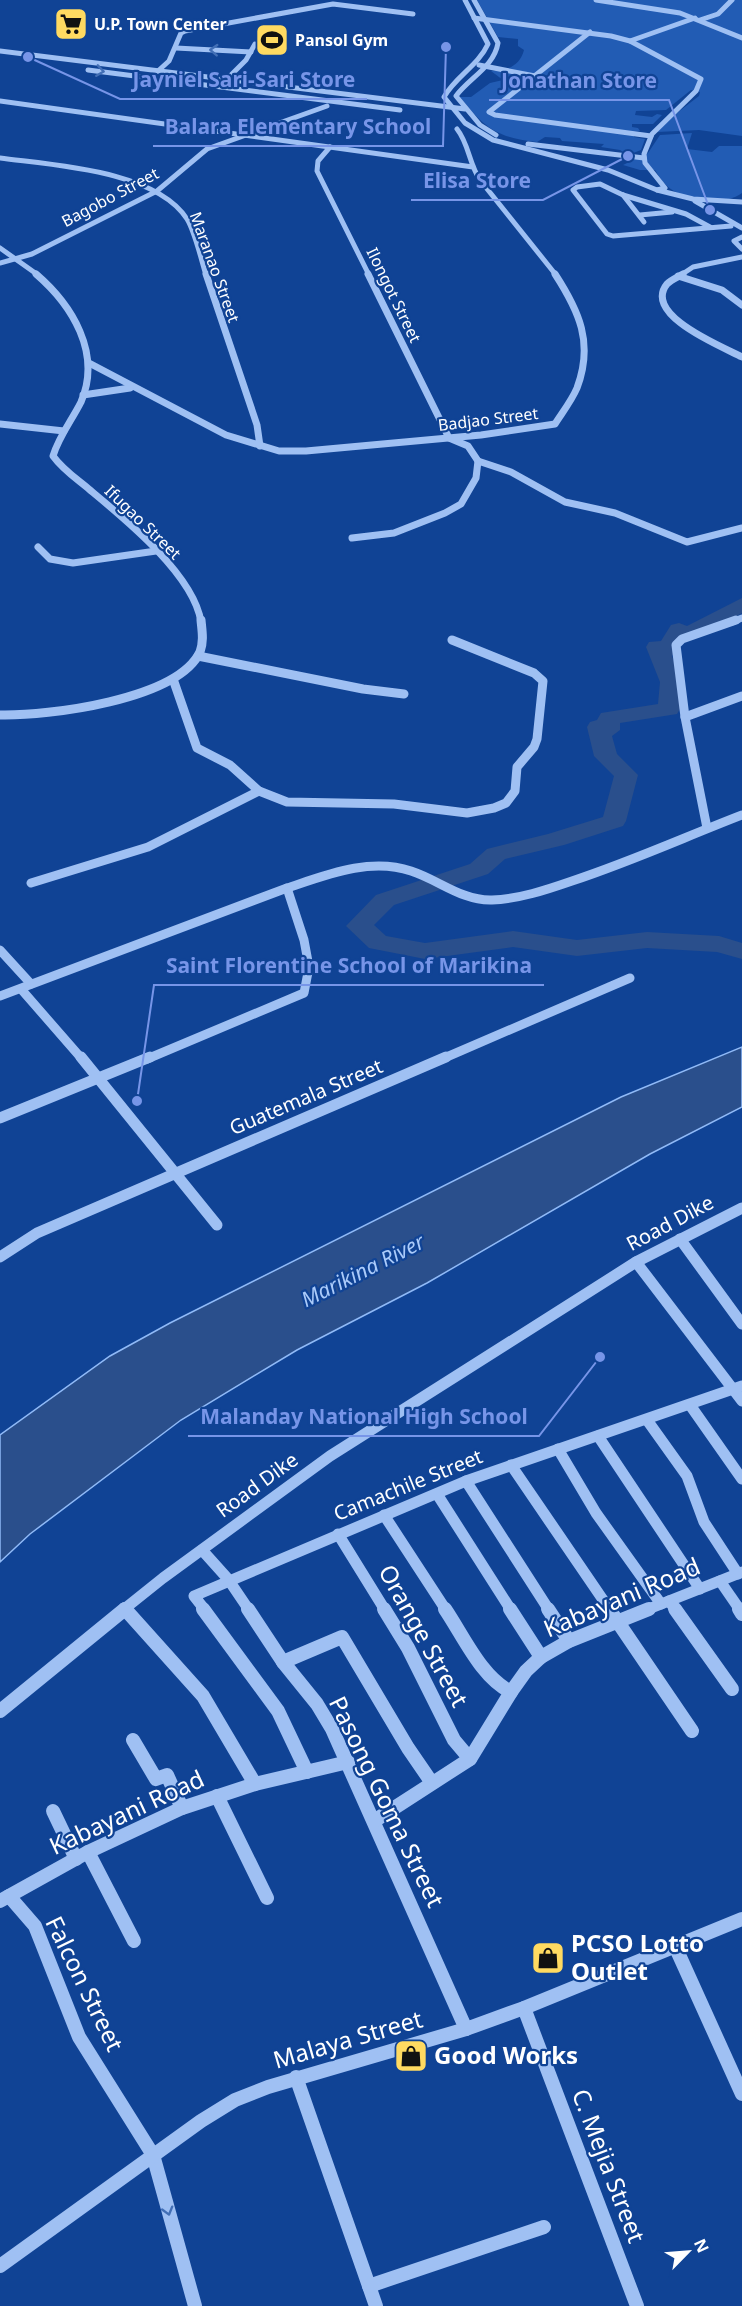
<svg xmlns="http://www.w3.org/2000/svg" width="742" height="2306" viewBox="0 0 742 2306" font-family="'Noto Sans',sans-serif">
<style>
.green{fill:#225cb4}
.water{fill:#2a4f8c;stroke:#90baf7;stroke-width:1.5}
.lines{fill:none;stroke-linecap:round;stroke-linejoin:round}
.river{fill:#2a4f8c;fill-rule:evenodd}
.minor-far4{stroke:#9fc0f3;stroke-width:5}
.minor-far3{stroke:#9fc0f3;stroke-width:7}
.minor-far2{stroke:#9fc0f3;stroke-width:9}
.minor-far1{stroke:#9fc0f3;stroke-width:11}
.minor{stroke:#9fc0f3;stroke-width:14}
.oneway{stroke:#426fb6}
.labels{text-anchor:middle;stroke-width:4.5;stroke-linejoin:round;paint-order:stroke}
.far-poi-label{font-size:16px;font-weight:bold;fill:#fff;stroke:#104395;text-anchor:start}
.far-street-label{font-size:16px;fill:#fff;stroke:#104395}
.street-label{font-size:20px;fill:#fff;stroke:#104395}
.water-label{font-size:21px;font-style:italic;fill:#abcbfa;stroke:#104395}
.near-street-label{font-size:24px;fill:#fff;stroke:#104395}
.near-poi-label{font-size:24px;font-weight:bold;fill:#fff;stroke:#104395;text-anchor:start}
.leader{fill:none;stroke:#7795e8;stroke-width:2}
.callout-dot{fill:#7795e8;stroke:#104395;stroke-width:2}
.callout-label{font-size:21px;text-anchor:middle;font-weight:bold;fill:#7795e8;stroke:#104395;stroke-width:4.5;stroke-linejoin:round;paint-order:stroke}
</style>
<rect width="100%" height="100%" fill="#104395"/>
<g class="green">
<path d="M477,0H742V136L699,130L657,132L669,119L699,96L700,92L691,90L666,110L636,111L635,115L652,117L657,114L662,115L653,124H632V127L638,128L640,131L633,132L634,137L645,139L641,150L628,155L620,150L601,147L604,144L562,141L560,138L545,137L537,142C498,138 484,128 460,97H471L490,83L503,80L491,71C507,71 520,66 524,50L518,46V39L498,37Z"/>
<path d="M692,133L687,149L712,152L719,146H742V193C724,206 693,202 674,191C665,186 660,178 655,170H640L623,165L648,153L660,135Z"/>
</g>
<path class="water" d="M742,1047V1107L650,1154L427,1283L297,1350L181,1420L30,1534L0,1562V1435L110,1356L170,1323L621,1097Z"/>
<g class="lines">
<path class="river" d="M742,598V613L698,638H685L672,656C679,673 689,697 677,714L620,723V730L612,736L617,754L638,775L626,821L623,826L564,845L505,859L488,874L394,905L374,925L386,936L425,943L513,931L577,940L647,932L719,936L742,943V959L717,952L647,948L577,956L513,947L425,959L369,948L346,926L376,895L470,864L487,849L548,834L603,817L614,776L594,756L587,727L590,722L597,720L601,713L658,704L660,682L646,647L649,642L661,641L671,625L679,623L687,626Z"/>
<g class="minor-far4">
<path d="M465,0L488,44C478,66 456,76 444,97L465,123L493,140L608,170L657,190L693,199L742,202"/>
<path d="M474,0L498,43C494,67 469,78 456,96L480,125L496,135"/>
<path d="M596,0L680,13L742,38"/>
<path d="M474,18L611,36L630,41L701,79L696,91L652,134L644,154L645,163L665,188L657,190"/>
<path d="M700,20L718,14L732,0"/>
<path d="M590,32L489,112L495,115L651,136"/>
<path d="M630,41L695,18"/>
<path d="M176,48L251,52"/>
<path d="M0,51L465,109"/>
<path d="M479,65L535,76"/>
<path d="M88,70L400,110"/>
<path d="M158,71L169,61L181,33L185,31L333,4L413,14"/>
<path d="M223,83L246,60L255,44"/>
<path d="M0,101L473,167"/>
<path d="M457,129C469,144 469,164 480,180L556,275"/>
<path d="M528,144L644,158"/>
<path d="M330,147L318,161L317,171L369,275"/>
<path d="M0,158C52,165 156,170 187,219C195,232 201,259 206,275"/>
<path d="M623,195L644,222"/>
<path d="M695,201L742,228"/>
<path d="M640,215L672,212"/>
<path d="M710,227L686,214L623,195L600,184L577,187L573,190L607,234L613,236L731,226"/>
<path d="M742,237L734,241L742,249"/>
<path d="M0,248L38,275"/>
<path d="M0,263L32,254L157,191L207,149L327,106"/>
<path d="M681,275L693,267L742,257"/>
</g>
<g class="minor-far3">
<path d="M36,274C72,305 102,353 81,402C72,420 59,436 53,456C63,470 77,479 90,490C125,519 194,575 201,622"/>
<path d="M206,274L257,425L260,446"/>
<path d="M683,274C678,277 671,280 667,284C642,315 723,347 742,357"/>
<path d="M678,276L722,290L742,305"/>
<path d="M89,363L226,435L279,451H306L481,435L555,424C562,413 572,400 577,388C594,343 579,311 555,274"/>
<path d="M83,395L130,388"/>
<path d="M0,424L64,431"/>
<path d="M478,461L511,472L565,502L615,513L687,542L742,528"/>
<path d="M352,538L394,533L445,513L461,504L476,478L478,461L468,446L449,438L368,274"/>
<path d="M38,547L50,559L73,563L156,551"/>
<path d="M732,622L742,618"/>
</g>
<g class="minor-far2">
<path d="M198,656L363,689L404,694"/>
<path d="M173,679L197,748L230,765L259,791L287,802L394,804L467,813L494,808L506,803L515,791L517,767L534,747L537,739L543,681L534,673L452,640"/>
<path d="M0,715C48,716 177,700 200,652C204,641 202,631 201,620"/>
<path d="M685,717L742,696"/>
<path d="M707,828L685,717L676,645L682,639L736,620"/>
<path d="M31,883L148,847L259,791"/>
<path d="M0,950L31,984"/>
<path d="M21,989L82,1059"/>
<path d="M0,996L287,888C326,875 370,857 411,871C439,880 462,901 492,900C519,899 546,890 572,881C630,862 685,837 742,815"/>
<path d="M147,1059L304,993L309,967L304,940L287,888"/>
<path d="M442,1059L630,978"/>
</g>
<g class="minor-far1">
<path d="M81,1057L217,1225"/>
<path d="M0,1118L150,1057"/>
<path d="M680,1239L742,1324"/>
<path d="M0,1257L37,1233L446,1057"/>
<path d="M636,1262L742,1401"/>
<path d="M690,1405L742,1479"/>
<path d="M647,1420L687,1476L704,1522L738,1574"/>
<path d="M598,1436L700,1589"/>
<path d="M558,1449L596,1513L661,1604"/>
<path d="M511,1465L610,1610"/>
<path d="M466,1481L549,1610"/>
<path d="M437,1494L511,1610"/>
<path d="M384,1515L446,1610"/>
<path d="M338,1534L385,1610"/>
<path d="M202,1550L228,1579L249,1610"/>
<path d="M720,1581L740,1610"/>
<path d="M669,1601L676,1610"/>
<path d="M123,1610L163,1578L330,1456L636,1262L742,1208"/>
<path d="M205,1610L194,1596L466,1481L742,1386"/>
<path d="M646,1610L742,1572"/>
</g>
<g class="minor">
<path d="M125,1609L203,1696L255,1784"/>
<path d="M203,1609L278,1711L307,1772"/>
<path d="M248,1609L283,1662L317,1704L332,1729L466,2029"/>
<path d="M384,1609L408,1648L454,1740L470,1759"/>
<path d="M445,1609C464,1637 481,1677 511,1692"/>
<path d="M510,1609L541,1657"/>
<path d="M548,1609L569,1641"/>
<path d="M609,1609L692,1731"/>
<path d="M675,1609L732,1689"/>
<path d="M739,1609L742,1614"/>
<path d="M283,1662L342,1637L408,1748L432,1783"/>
<path d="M0,1711L125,1609"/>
<path d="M133,1740L156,1779L167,1775L182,1808"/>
<path d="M217,1796L267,1898"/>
<path d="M53,1811L76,1859"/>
<path d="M374,1821L470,1759L511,1692L526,1671L541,1657L569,1641L649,1609"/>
<path d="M88,1852L134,1941"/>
<path d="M9,1896L35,1926L79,2037L153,2155L195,2306"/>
<path d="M0,1901L88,1852L182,1808L255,1784L348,1762"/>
<path d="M675,1946L742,2094"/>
<path d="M524,2008L637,2306"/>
<path d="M296,2077L376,2306"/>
<path d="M0,2266L201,2121L235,2100L268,2087L466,2029L524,2008L742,1919"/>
<path d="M369,2286L544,2227"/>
</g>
</g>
<defs><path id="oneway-chevron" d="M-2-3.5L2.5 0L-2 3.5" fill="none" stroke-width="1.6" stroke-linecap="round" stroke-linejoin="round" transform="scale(1.5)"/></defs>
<g class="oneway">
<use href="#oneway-chevron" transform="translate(214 50) rotate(-177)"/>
<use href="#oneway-chevron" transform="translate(100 71) rotate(8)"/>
<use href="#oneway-chevron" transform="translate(168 2211) rotate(74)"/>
</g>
<defs>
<symbol id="supermarket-square" viewBox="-11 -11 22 22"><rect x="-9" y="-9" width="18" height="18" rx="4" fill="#ffda61" stroke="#104395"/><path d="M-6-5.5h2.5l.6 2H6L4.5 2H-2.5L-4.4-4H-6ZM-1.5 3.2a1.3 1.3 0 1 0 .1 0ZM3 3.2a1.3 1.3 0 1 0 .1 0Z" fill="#111"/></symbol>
<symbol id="stadium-square" viewBox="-11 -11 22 22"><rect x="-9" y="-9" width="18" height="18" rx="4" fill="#ffda61" stroke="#104395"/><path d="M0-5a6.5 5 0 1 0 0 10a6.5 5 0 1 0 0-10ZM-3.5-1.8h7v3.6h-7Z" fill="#111"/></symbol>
<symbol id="shop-square" viewBox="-11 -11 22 22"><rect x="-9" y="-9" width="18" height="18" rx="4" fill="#ffda61" stroke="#104395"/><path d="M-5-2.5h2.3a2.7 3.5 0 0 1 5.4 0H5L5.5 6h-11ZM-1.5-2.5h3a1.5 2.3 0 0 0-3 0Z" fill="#111"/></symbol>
</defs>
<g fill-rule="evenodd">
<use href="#supermarket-square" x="52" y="5" width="38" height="38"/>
<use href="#stadium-square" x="253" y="21" width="38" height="38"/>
<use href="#shop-square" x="529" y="1939" width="38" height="38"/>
<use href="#shop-square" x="392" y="2037" width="38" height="38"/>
</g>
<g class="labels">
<g class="far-poi-label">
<text x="94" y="30">U.P. Town Center</text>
<text x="295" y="46">Pansol Gym</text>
</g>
<g class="far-street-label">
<text transform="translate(110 197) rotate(-28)" y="6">Bagobo Street</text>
<text transform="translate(215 267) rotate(70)" y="6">Maranao Street</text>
<text transform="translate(394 295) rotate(64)" y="6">Ilongot Street</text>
<text transform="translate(488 419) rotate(-7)" y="6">Badjao Street</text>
<text transform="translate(143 522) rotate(44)" y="6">Ifugao Street</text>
</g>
<g class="street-label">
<text transform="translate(306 1097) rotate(-23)" y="7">Guatemala Street</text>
<text transform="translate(670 1223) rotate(-28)" y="7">Road Dike</text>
<text transform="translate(257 1485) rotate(-36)" y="7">Road Dike</text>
<text transform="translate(408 1485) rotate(-22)" y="7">Camachile Street</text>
</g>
<g class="water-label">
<text transform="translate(363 1271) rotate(-27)" y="7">Marikina River</text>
</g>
<g class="near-street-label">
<text transform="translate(622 1598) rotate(-23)" y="8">Kabayani Road</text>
<text transform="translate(423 1636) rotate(61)" y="8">Orange Street</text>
<text transform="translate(386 1802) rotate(64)" y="8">Pasong Goma Street</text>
<text transform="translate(127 1813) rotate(-25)" y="8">Kabayani Road</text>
<text transform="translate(84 1984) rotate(64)" y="8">Falcon Street</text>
<text transform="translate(348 2040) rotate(-16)" y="8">Malaya Street</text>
<text transform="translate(608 2166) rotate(69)" y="8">C. Mejia Street</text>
</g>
<g class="near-poi-label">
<text x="571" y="1952">PCSO Lotto<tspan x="571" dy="28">Outlet</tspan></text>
<text x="434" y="2064">Good Works</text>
</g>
</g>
<path class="leader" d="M28 57L120 99H367M710 210L669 100H489M446 47L443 146H153M628 156L543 200H411M137 1101L154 985H544M600 1357L539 1436H188"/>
<g class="callout-dot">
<circle cx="28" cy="57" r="6"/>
<circle cx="710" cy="210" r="6"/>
<circle cx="446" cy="47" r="6"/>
<circle cx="628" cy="156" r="6"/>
<circle cx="137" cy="1101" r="6"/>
<circle cx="600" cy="1357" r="6"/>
</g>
<g class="callout-label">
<text x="244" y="87">Jayniel Sari-Sari Store</text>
<text x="579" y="88">Jonathan Store</text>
<text x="298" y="134">Balara Elementary School</text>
<text x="477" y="188">Elisa Store</text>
<text x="349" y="973">Saint Florentine School of Marikina</text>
<text x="364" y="1424">Malanday National High School</text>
</g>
<g transform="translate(688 2252) rotate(65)" stroke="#104395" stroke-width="4.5" paint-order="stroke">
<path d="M0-4.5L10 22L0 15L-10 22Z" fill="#ffffff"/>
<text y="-9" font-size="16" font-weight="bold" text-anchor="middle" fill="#ffffff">N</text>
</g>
</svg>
